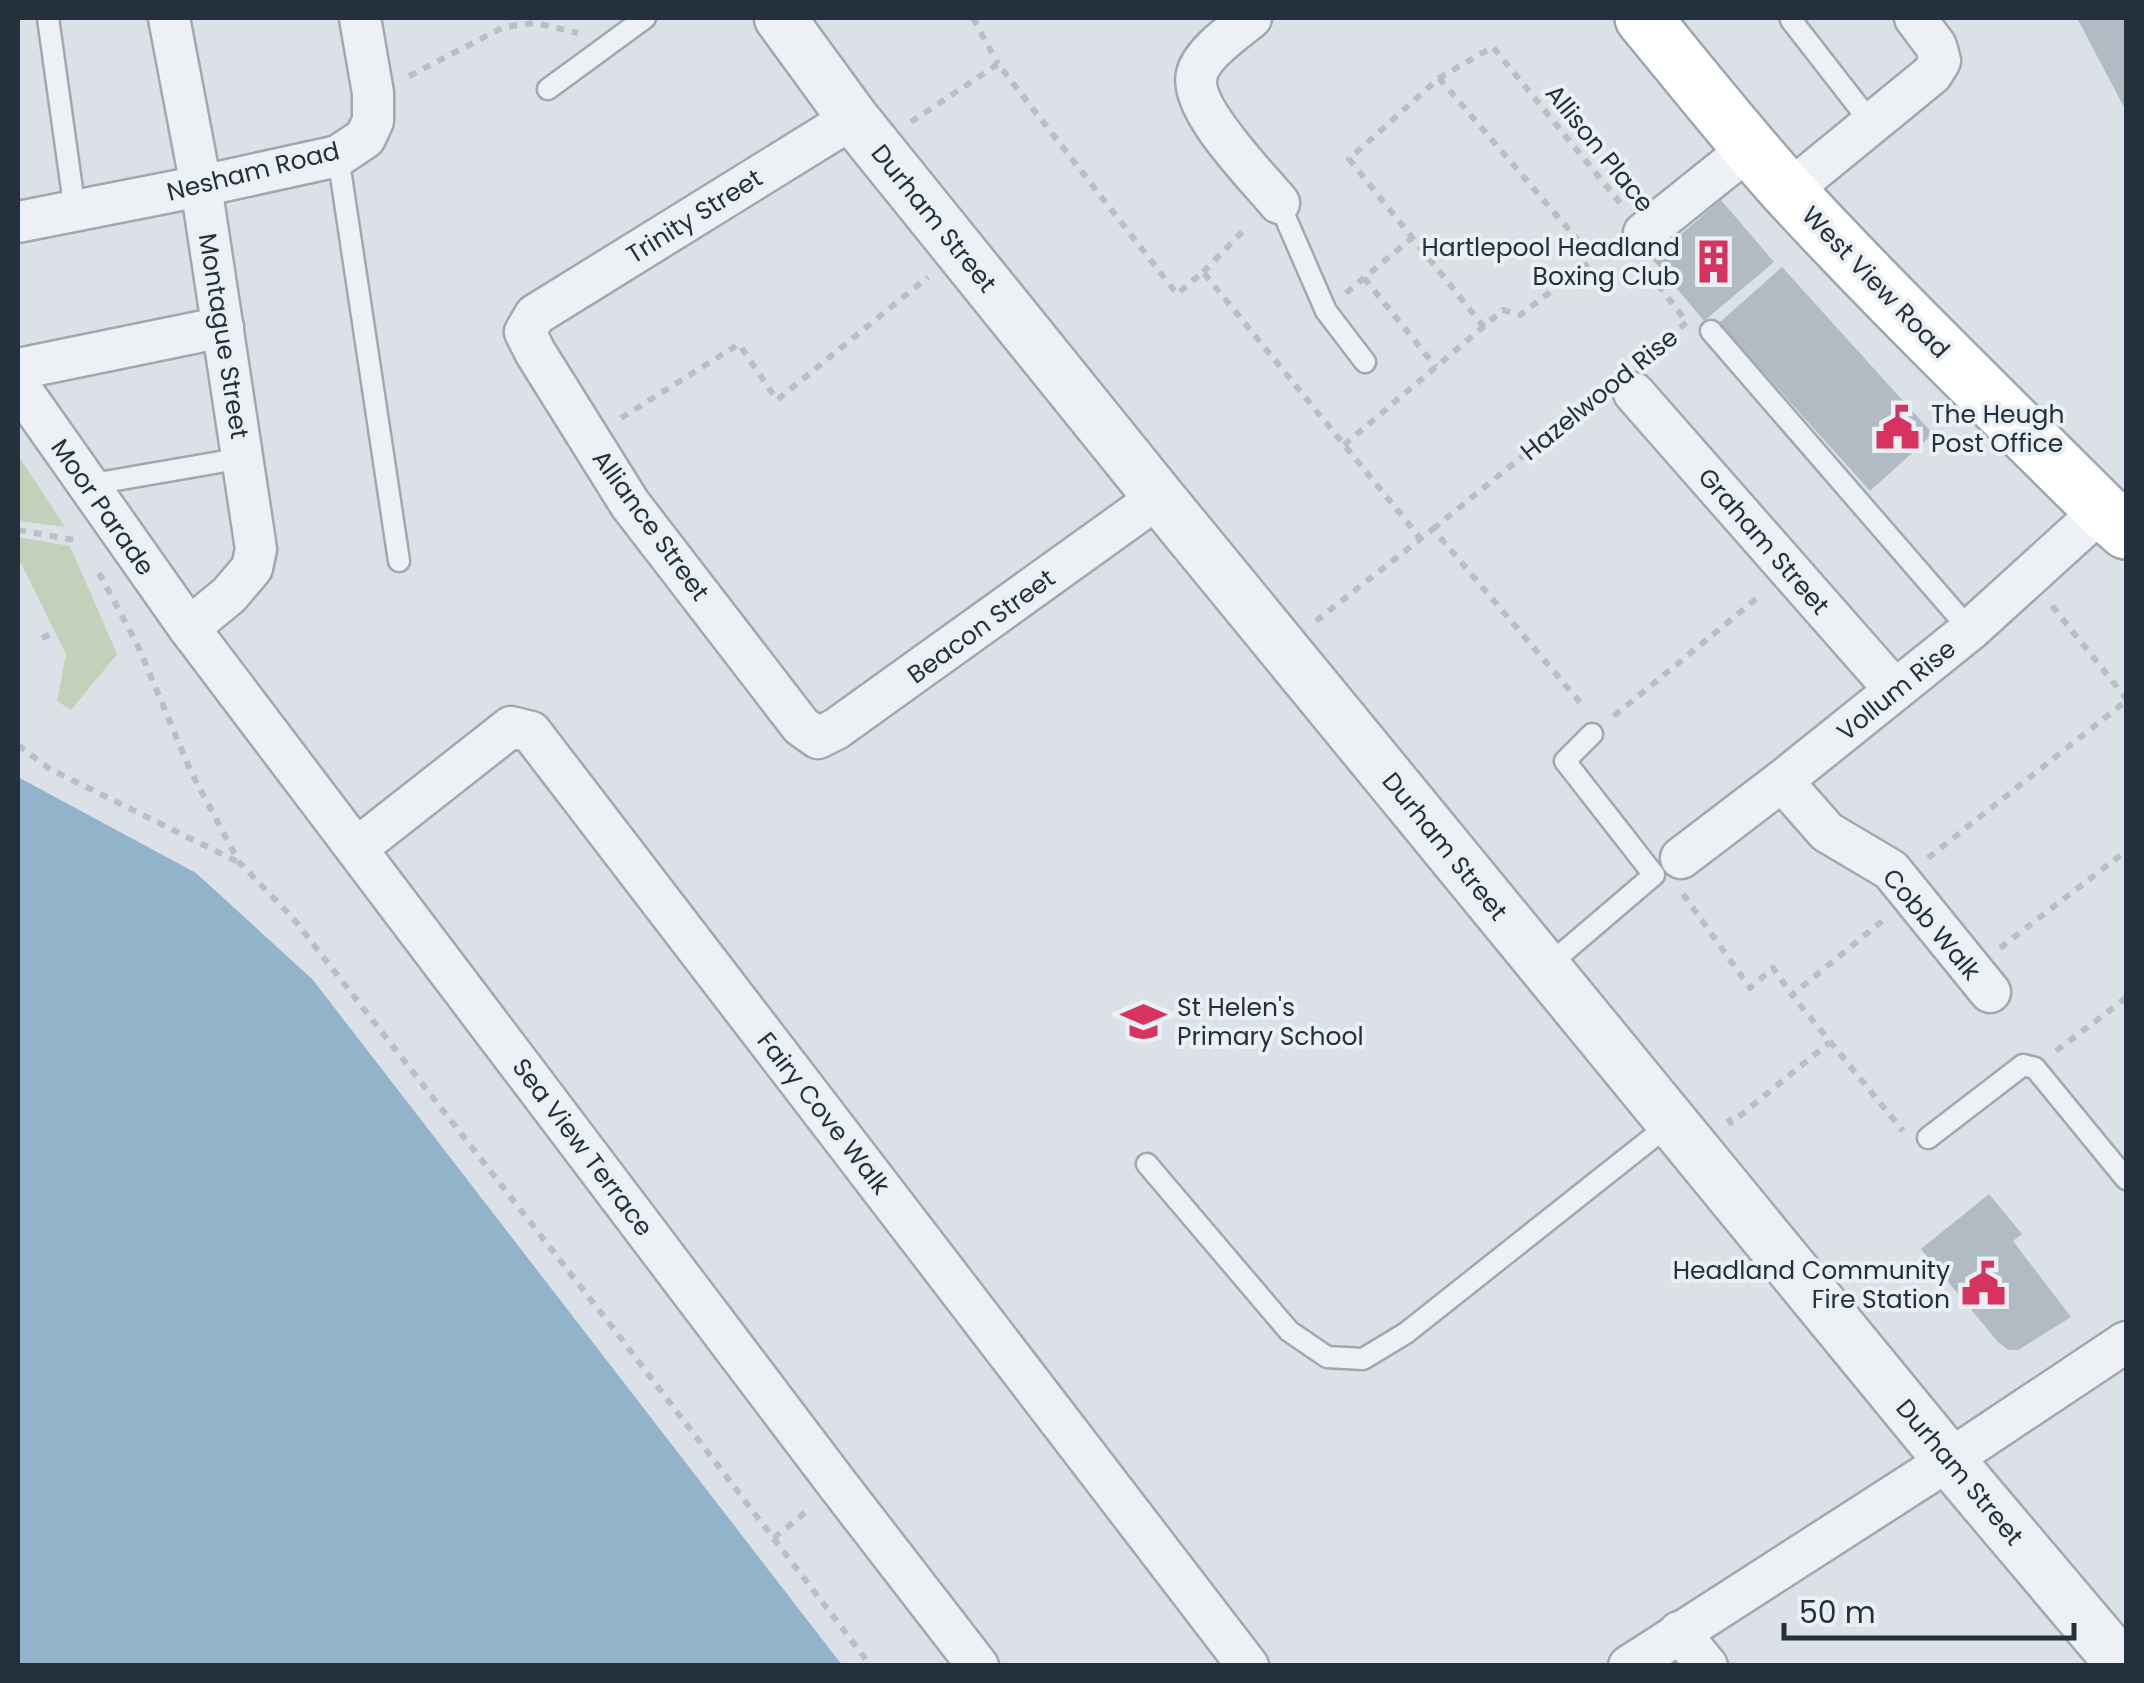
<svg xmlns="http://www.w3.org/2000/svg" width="2144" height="1683" viewBox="0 0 2144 1683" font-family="Poppins,sans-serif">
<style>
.green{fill:#c3d1bb}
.water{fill:#92b4ca}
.building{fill:#b1bbc4}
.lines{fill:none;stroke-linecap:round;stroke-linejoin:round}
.service-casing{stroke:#a0a8b1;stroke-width:25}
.minor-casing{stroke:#a0a8b1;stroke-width:45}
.tertiary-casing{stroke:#a0a8b1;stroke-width:55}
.primary-casing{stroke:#99a7b3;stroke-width:60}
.path{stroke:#b9bfc5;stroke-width:6;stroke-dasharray:8 8;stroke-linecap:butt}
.service{stroke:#edf1f5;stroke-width:20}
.minor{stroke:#edf1f5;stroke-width:40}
.tertiary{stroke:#edf1f5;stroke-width:50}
.primary{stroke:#fff;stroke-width:55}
.labels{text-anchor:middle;stroke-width:8;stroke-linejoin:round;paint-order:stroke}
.street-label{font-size:25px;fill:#24303d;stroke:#eaf0f4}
.poi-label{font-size:25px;fill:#24303d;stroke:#eaf0f4;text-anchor:end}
</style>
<rect width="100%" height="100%" fill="#dbe1e7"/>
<g class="green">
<path d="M18,455L65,527L18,521Z"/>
<path d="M18,537L70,546L117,654L71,710L57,701L66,654L22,565L18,561Z"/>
</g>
<path class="water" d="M18,777L196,873L313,980L842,1665H18Z"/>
<g class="building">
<path d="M2077,18H2126V111Z"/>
<path d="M1721,200L1774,262L1704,321L1652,259Z"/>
<path d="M1782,267L1933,434L1870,491L1719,323Z"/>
<path d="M1989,1194L2022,1234L2013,1241L2071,1317L2018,1350H2008L1998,1342L1921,1249Z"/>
</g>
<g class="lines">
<defs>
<g id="service">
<path d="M48,18L75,211"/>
<path d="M1791,20L1872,124"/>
<path d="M548,89L645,18"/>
<path d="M338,156L399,561"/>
<path d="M1279,203L1326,311L1365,362"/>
<path d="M1711,331L1970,630"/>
<path d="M87,485L243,458"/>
<path d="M1545,968L1654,875L1565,761L1592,734"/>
<path d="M1928,1138L2023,1065L2035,1068L2126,1179"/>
<path d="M1147,1164L1289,1331L1327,1357L1363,1359L1406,1333L1671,1123"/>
</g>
<g id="minor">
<path d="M169,18L201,186L256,549L252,568L229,595L189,628"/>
<path d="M1251,18C1235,31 1202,53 1197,74C1188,108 1257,176 1279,203"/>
<path d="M853,118L535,315L525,332L535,352L630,504L801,726L818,738L836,729L1159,497"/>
<path d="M1789,191L1932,74L1940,61L1936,46L1915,18"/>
<path d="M18,222L201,186L338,156L365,138L373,121V93L360,18"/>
<path d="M1644,233L1750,148"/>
<path d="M18,369L223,327"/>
<path d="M18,385L189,628L838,1485L978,1666"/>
<path d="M1634,393L1895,690"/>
<path d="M1782,781L1827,832L1891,870L1990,992"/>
<path d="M357,848L511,727L531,732L1248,1666"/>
<path d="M1681,858L1782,781L1970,630L2102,510"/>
<path d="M1679,1632L1707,1666"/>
<path d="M1629,1666L1949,1460L2126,1342"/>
</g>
<path id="tertiary" d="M780,18L853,118L1159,497L1949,1460L2123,1666"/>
<path id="primary" d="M1643,18C1690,75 1736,133 1785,188C1887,299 1996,404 2102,510L2126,531"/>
</defs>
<use href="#service" class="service-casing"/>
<use href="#minor" class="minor-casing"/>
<use href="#tertiary" class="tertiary-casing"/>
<use href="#primary" class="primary-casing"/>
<g class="path">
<path d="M973,18L998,64"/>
<path d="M409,76L504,27L535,23L578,33"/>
<path d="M1439,78L1594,259L1612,250"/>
<path d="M911,122L998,64L1177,294L1203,272L1421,539"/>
<path d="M1203,272L1247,227"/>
<path d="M1364,278L1436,367"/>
<path d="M1346,293L1412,238"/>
<path d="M1484,327L1349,159L1439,78L1493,47L1621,204"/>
<path d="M1643,358L1687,322L1646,270"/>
<path d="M621,418L739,344L777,400L928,277"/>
<path d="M1344,445L1503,310L1520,315L1594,259"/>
<path d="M1433,529L1599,394"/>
<path d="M18,530L80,541"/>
<path d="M99,573L138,646L191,772L239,862L292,917L616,1332L871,1666"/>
<path d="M2052,606L2126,698"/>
<path d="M1316,621L1433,529L1584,707"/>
<path d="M42,638L56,632"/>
<path d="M1614,716L1762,594"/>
<path d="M18,745L50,769L238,862"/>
<path d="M1928,858L2126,701"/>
<path d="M1683,894L1750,988L1773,968L1792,995"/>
<path d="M1882,921L1792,995L1903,1131"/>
<path d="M2000,948L2126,851"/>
<path d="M2056,1051L2126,998"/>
<path d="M1728,1118L1731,1123L1830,1042"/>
<path d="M774,1538L808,1510"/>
</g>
<use href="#service" class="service"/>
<use href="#minor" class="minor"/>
<use href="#tertiary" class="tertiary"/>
<use href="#primary" class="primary"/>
</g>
<defs>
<symbol id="building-bare" viewBox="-9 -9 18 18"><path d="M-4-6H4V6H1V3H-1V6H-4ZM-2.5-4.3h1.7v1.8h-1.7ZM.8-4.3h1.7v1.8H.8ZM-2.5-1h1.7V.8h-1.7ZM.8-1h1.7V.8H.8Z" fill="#d83360" stroke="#eaf0f4" stroke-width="2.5" paint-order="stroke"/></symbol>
<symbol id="civic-bare" viewBox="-9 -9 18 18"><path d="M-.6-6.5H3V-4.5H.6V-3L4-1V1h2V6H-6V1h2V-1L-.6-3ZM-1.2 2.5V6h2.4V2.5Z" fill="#d83360" stroke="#eaf0f4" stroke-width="2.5" paint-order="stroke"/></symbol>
<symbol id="school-bare" viewBox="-9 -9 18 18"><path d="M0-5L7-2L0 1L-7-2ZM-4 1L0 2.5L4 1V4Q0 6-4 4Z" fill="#d83360" stroke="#eaf0f4" stroke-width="2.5" paint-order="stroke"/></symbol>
</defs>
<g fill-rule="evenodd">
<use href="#building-bare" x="1682" y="230" width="63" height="63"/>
<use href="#civic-bare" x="1866" y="396" width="63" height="63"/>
<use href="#school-bare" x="1112" y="990" width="63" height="63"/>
<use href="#civic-bare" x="1952" y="1252" width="63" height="63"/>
</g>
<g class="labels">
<g class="street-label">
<text transform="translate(1600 148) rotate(51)" y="9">Allison Place</text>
<text transform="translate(253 171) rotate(-14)" y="9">Nesham Road</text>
<text transform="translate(694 216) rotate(-32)" y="9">Trinity Street</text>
<text transform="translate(934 218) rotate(51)" y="9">Durham Street</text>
<text transform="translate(1876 282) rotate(46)" y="9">West View Road</text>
<text transform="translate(224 336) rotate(81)" y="9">Montague Street</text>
<text transform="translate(1599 394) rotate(-39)" y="9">Hazelwood Rise</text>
<text transform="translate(103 507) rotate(55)" y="9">Moor Parade</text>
<text transform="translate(651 525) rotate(54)" y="9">Alliance Street</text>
<text transform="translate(1764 541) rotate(49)" y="9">Graham Street</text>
<text transform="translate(981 626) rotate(-36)" y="9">Beacon Street</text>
<text transform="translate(1896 690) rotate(-39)" y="9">Vollum Rise</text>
<text transform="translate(1445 846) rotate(51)" y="9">Durham Street</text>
<text transform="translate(1932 924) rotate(50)" y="9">Cobb Walk</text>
<text transform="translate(824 1113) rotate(52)" y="9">Fairy Cove Walk</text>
<text transform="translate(583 1147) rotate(53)" y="9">Sea View Terrace</text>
<text transform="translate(1960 1472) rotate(50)" y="9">Durham Street</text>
</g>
<g class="poi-label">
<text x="1680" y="256">Hartlepool Headland<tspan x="1680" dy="29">Boxing Club</tspan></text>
<text x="1931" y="423" text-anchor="start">The Heugh<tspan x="1931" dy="29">Post Office</tspan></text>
<text x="1177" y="1016" text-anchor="start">St Helen's<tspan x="1177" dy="29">Primary School</tspan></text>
<text x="1950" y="1279">Headland Community<tspan x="1950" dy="29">Fire Station</tspan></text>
</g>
</g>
<rect width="2144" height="1683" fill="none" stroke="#24303d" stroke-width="40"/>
<path d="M1784 1623v15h290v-15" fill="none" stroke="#24303d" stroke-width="5"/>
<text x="1799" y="1623" font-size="30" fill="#24303d" stroke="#eaf0f4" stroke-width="8" paint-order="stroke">50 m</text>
</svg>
